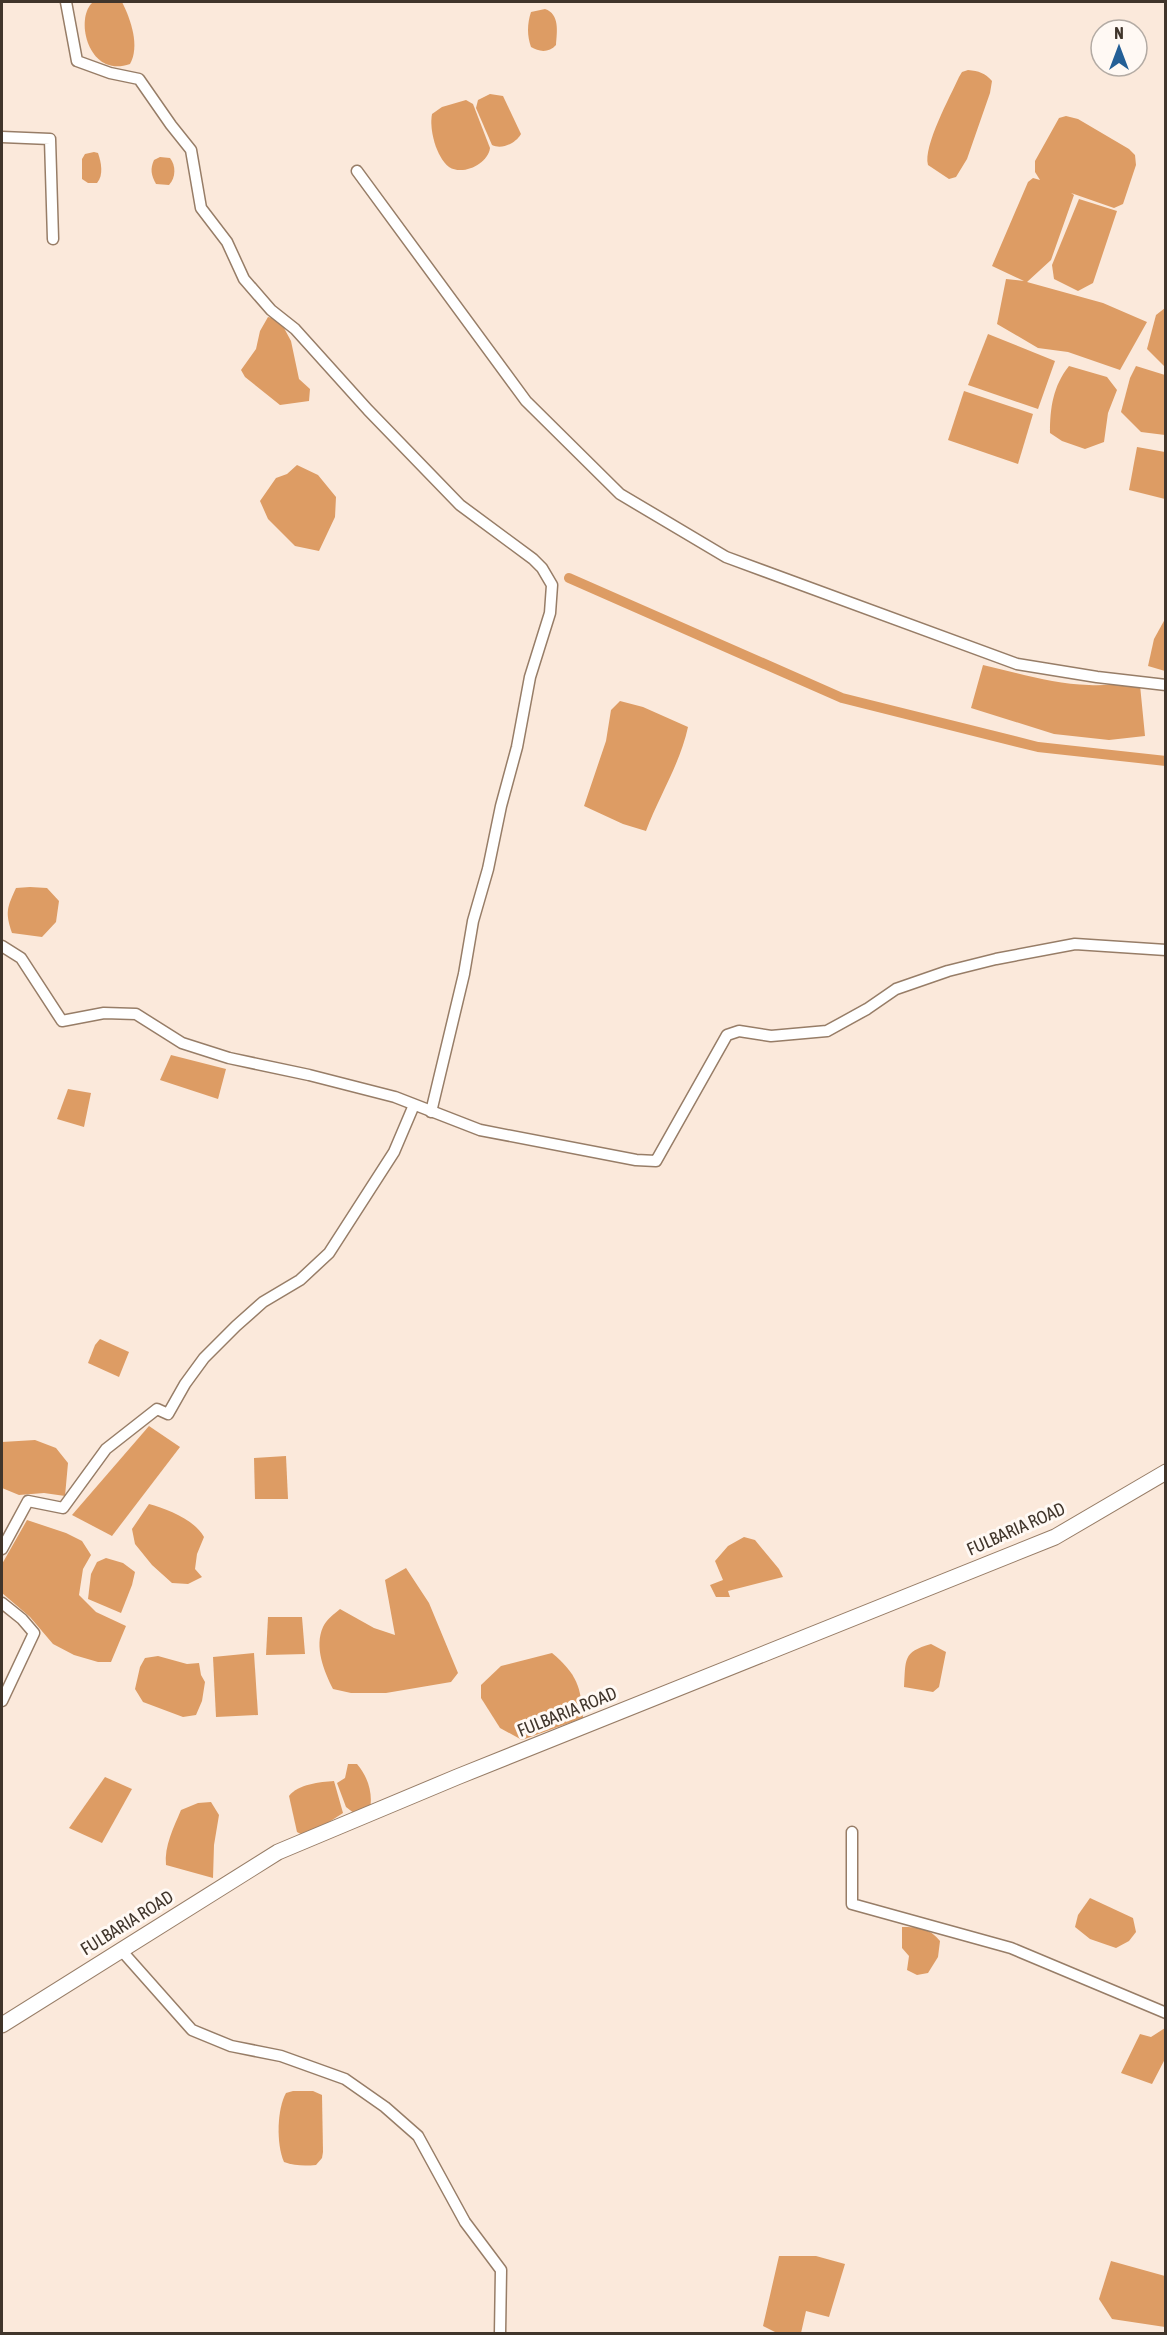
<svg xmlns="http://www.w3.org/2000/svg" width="1167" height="2335" viewBox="0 0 1167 2335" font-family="'Asap Condensed',sans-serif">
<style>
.water{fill:#dd9c64}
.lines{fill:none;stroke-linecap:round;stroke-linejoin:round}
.canal{stroke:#dd9c64;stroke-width:10}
.minor-casing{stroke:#977d67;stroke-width:13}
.secondary-casing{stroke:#977d67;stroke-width:17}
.minor{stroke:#fff;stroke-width:10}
.secondary{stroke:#fff;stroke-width:15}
.labels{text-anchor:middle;stroke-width:6;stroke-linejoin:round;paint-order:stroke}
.street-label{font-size:18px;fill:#40352b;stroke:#fff9f4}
</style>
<rect width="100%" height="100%" fill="#fbe9db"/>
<g class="water">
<path d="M93,2H122C131,20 140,46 130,64C88,79 74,18 93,2Z"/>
<path d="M545,9C560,14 557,32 556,45C549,53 539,52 531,47C527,36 527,24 531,12Z"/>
<path d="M968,70C979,71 985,73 992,81L990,93L967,159L956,177L949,179L928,165C923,146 950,97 959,77L962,72Z"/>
<path d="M490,94L503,96L521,134C516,143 502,150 492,145L476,108L478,100Z"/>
<path d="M466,100L473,104L490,148C488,164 463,176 449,167C436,157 429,129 432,114L442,107Z"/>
<path d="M1066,116L1078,119L1129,149L1135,155L1136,165L1123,204L1114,208L1071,193L1074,195L1051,260L1027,282L1103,303L1147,322L1120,370L1068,352L1038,348L997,324L1006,279L1024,281L992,266L1028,182L1033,178L1040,180L1035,172V161L1059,118Z"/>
<path d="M94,152L98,153C101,162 104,175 97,183H88L82,179V159L85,154Z"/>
<path d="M160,157L170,158C176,165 176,178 169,185L156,184C151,175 150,169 154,160Z"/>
<path d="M1079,199L1117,211L1093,283L1078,291L1054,279L1052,265Z"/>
<path d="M1165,308V367L1147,349L1156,315Z"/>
<path d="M268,317L276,319L284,328L291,341L299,379L310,389L309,401L280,405L245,377L241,370L256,349L260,331Z"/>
<path d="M988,334L1055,361L1038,409L968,385Z"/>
<path d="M1069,366L1107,377L1117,390L1108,413L1104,442L1085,449L1062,441L1050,433C1050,408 1053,386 1069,366Z"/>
<path d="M1136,366L1165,375V435L1141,432L1121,412L1130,378Z"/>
<path d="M964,391L1033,414L1018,464L948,440Z"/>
<path d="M1137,447L1165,452V499L1129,490Z"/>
<path d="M297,465L318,475L336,497L335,517L319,551L295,546L268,519L260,501L276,478L287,474Z"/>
<path d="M1165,619V671L1148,666L1154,639Z"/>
<path d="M983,665C1018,673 1053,684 1089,685C1106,686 1122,683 1140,685L1145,736L1109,740L1054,734L971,708Z"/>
<path d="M620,701L643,707L688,727C680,764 659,796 646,831L623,824L584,806L606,741L611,710Z"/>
<path d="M30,887L47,888L59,901L56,922L42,937L12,933C5,912 7,908 16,888Z"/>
<path d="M171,1055L226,1069L218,1099L160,1080Z"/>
<path d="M68,1089L91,1093L84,1127L57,1119Z"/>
<path d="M100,1339L129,1352L119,1377L88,1363L95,1345Z"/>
<path d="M149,1426L180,1447L112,1536L72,1515Z"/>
<path d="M35,1440L56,1448L68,1463L65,1496L44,1493L19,1495L2,1488V1442Z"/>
<path d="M286,1456L288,1499H255L254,1458Z"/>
<path d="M149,1504C167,1509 195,1520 204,1537L197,1554L195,1569L202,1577L188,1584L172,1583L152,1565L135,1544L132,1529Z"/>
<path d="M27,1520L66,1533L82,1541L91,1555L83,1569L79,1595L96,1612L126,1626L111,1662H98L74,1655L53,1644L30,1617L2,1593V1564Z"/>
<path d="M744,1537L755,1540L779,1569L783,1577L728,1591L730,1597H716L710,1585L723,1580L715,1561L728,1546Z"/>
<path d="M106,1558L123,1563L135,1572L132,1585L121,1613L88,1599L91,1574L97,1562Z"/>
<path d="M406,1568L429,1603L458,1673L451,1682L386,1693H351L333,1689C324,1671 314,1647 323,1627C326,1620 334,1614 340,1609L374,1628L395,1635L385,1580Z"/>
<path d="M268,1617H302L305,1654L266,1655Z"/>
<path d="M931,1644L946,1652L939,1687L933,1692L904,1687C906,1660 902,1652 931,1644Z"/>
<path d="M254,1653L258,1715L216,1717L213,1657Z"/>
<path d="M552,1653C577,1674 581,1687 583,1718L522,1740L500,1728L481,1698V1685L501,1666Z"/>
<path d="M158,1656L187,1664L199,1663L201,1675L205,1682L202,1701L196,1715L183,1717L143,1702L135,1689L140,1667L145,1658Z"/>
<path d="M348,1764H357C368,1777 373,1793 370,1809L359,1817L346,1807L337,1783L345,1778Z"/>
<path d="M105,1777L132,1789L102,1843L69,1828Z"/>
<path d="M334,1781L343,1813L306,1837L297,1832L289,1796C298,1784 320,1782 334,1781Z"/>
<path d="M211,1802L219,1815L214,1845L213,1878L166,1865C164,1846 174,1827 181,1810L198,1803Z"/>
<path d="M1090,1898L1133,1918L1136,1932L1129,1941L1116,1948L1090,1939L1075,1927L1078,1915Z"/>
<path d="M902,1927C918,1927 930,1928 940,1941L938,1957L928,1973L917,1975L907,1970L909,1956L902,1948Z"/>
<path d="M1165,2028V2059L1152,2084L1121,2073L1140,2034L1151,2037Z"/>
<path d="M293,2091H313L322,2095L323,2152L322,2158L316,2165C305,2166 295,2166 284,2162C276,2144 277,2109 286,2093Z"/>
<path d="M779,2256H816L845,2264L829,2317L806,2311L801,2333H777L763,2326Z"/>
<path d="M1111,2261L1165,2276V2327L1112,2319L1099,2299Z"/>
</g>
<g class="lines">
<path class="canal" d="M569,578L842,698L1038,747L1166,761"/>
<defs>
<g id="minor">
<path d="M66,2L77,61L110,73L139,79L171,125L191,150L201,208L227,242L244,279L271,310L295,329L368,410L460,505L533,559L542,568L552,585L550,613L530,677L517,747L501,806L488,869L473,921L464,974L431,1112"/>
<path d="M2,137L50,139L53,239"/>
<path d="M357,171L526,401L620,494L726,557L1017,664L1097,677L1166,685"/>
<path d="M2,946L21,958L62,1021L104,1013L136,1014L182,1043L229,1058L309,1075L395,1097L480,1130L636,1160L656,1161L727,1035L739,1031L771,1036L827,1031L867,1009L896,989L948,971L996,959L1075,944L1166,950"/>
<path d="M2,1549L28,1501L63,1508L106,1449L157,1409L168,1414L185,1384L204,1358L236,1326L263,1302L300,1280L329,1253L394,1152L414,1105"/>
<path d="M2,1603L22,1619L34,1633L2,1701"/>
<path d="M852,1832V1904L1011,1948L1166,2013"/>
<path d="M121,1950L192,2030L231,2046L281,2056L345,2079L385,2107L418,2136L465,2222L501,2270L500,2334"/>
</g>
<path id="secondary" d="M2,2025L278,1852L457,1777L1055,1537L1166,1472"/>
</defs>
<use href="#minor" class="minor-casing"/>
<use href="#secondary" class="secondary-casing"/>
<use href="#minor" class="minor"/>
<use href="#secondary" class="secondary"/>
</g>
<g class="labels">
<g class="street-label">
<text transform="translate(1016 1529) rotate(-24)" y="6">FULBARIA ROAD</text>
<text transform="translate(567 1712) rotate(-22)" y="6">FULBARIA ROAD</text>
<text transform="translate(127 1923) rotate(-32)" y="6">FULBARIA ROAD</text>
</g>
</g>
<rect width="1167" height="2335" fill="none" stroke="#40352b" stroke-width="6"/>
<g transform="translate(1119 48)"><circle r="28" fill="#fff9f4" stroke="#b3aba4" stroke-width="1.5"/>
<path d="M0-4.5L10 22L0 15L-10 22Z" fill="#245f96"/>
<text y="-9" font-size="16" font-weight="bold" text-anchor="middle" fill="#40352b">N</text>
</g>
</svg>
